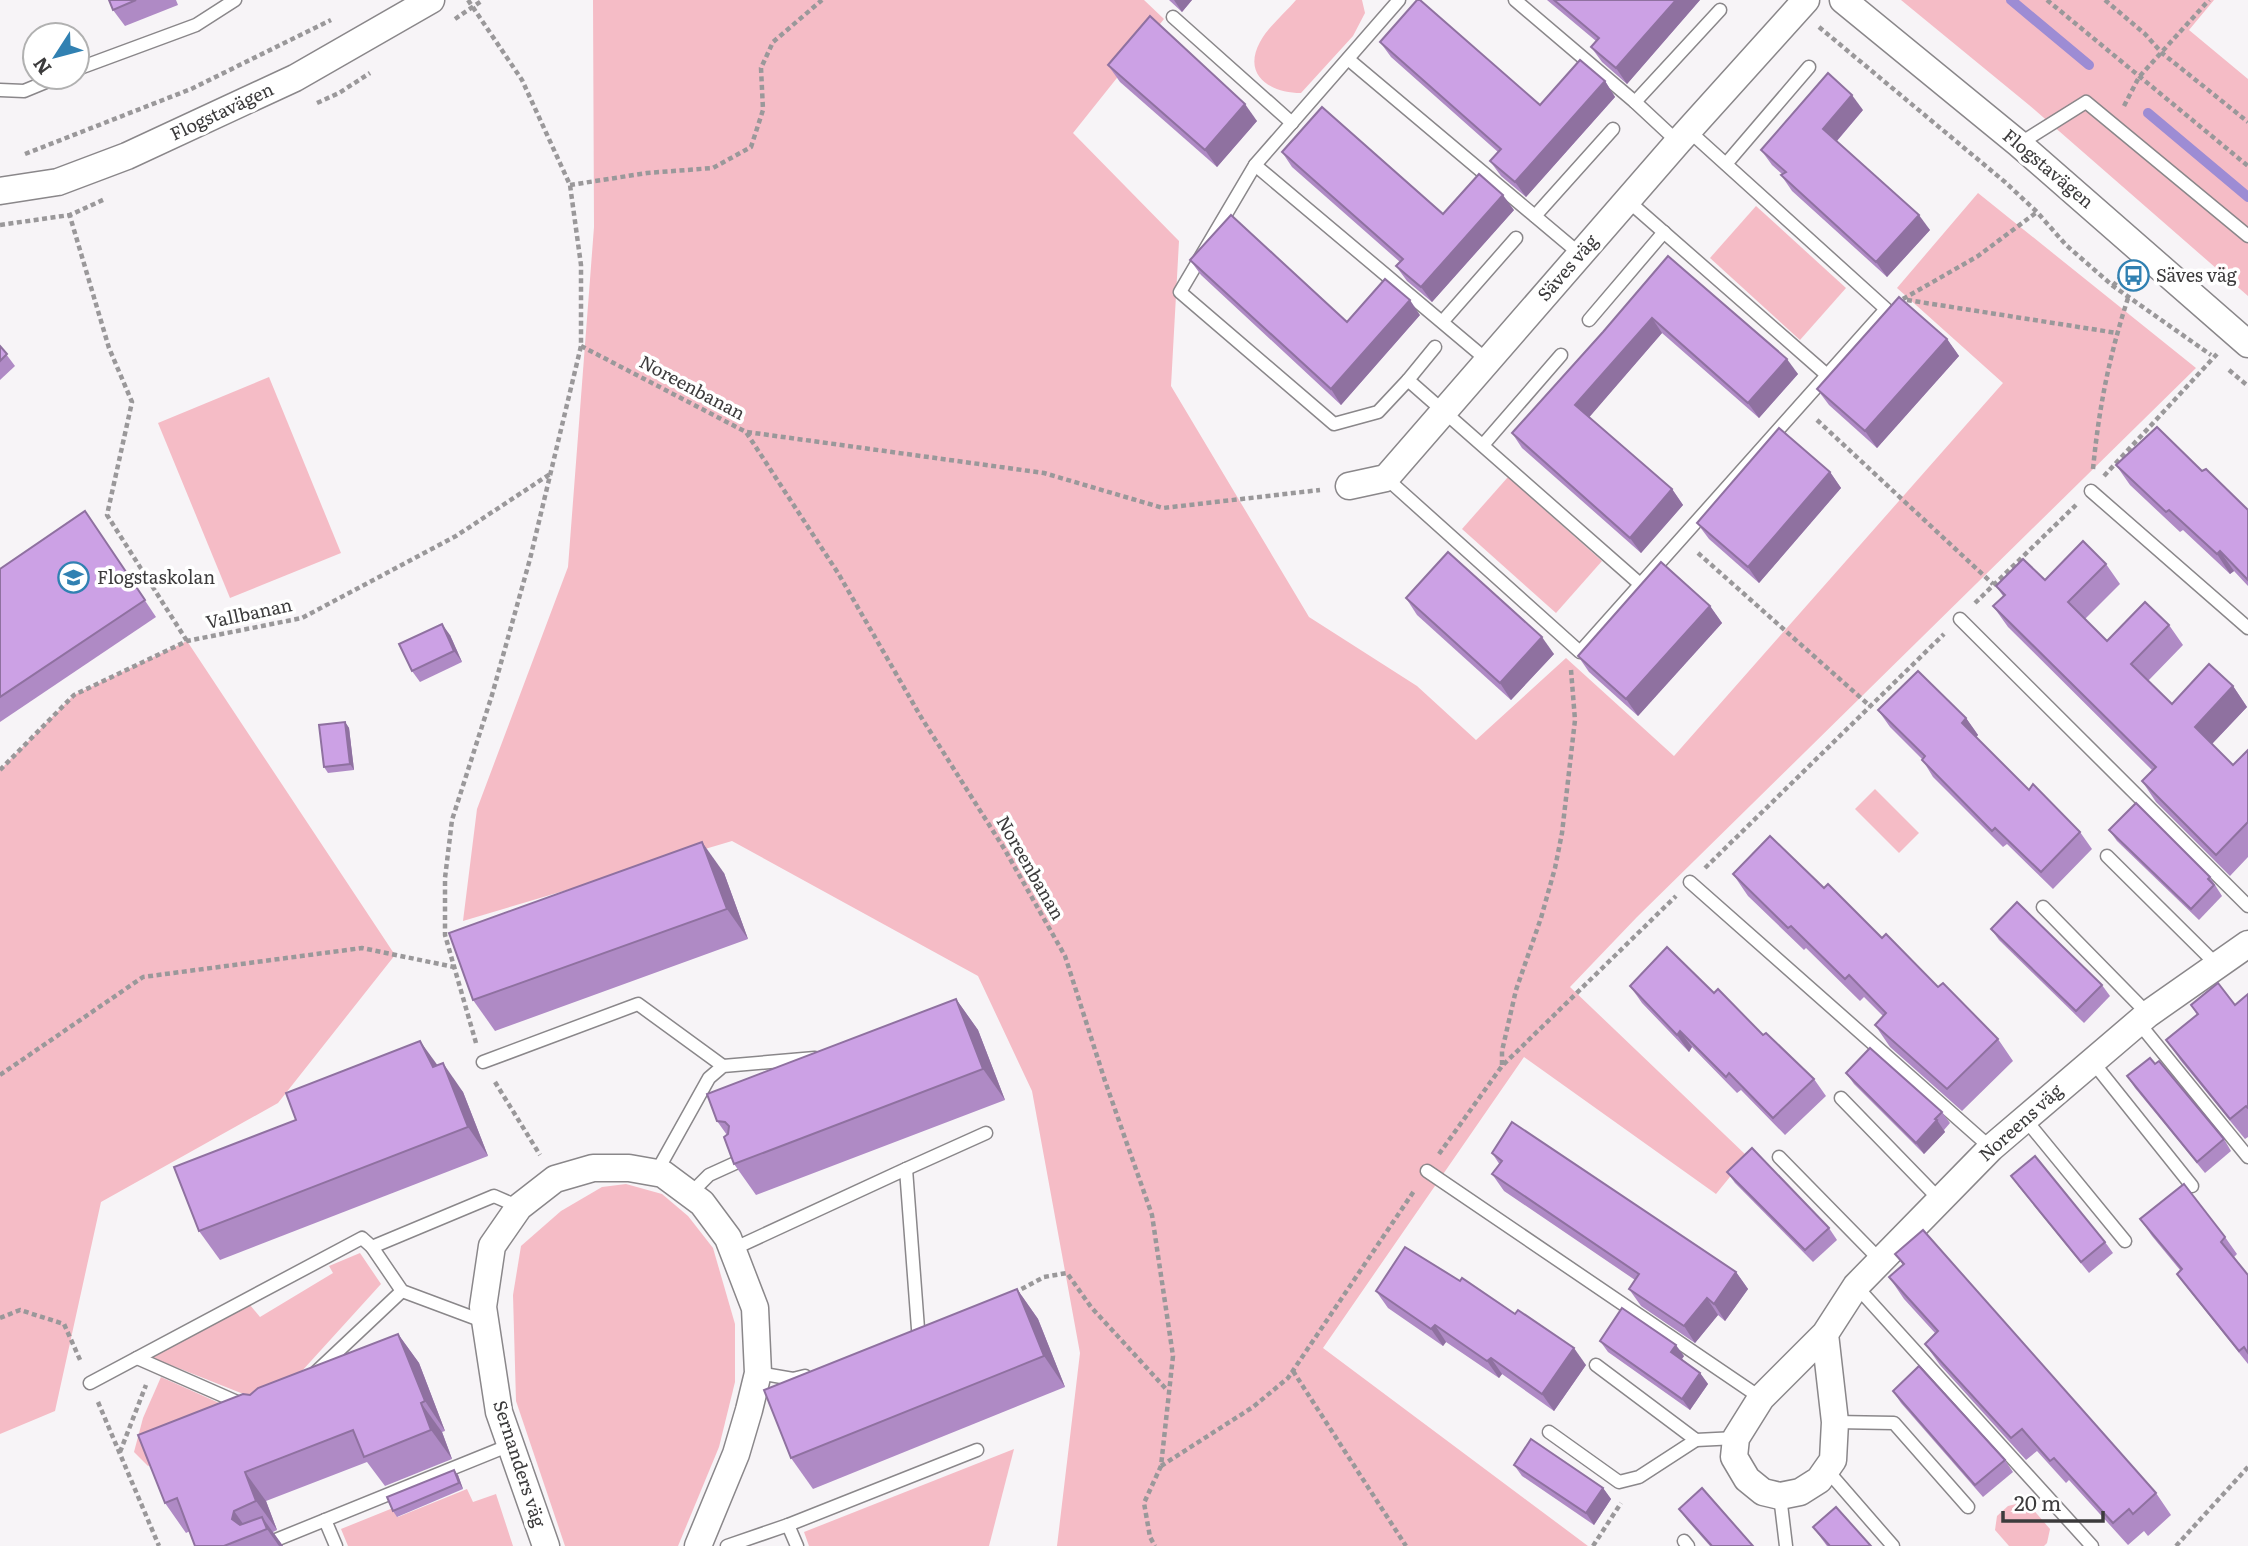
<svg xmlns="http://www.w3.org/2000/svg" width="2248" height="1546" viewBox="0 0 2248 1546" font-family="Literata,serif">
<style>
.green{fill:#f5bcc6}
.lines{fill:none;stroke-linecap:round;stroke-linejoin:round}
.stream{stroke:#9d8cd4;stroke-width:10}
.service-casing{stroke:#8a878a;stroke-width:15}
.minor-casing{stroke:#8a878a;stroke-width:29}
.path{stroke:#9a989a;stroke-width:4.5;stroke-dasharray:5 3.5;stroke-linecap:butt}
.service{stroke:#fff;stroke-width:12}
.minor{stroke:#fff;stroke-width:26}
.wall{fill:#af8ac5}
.shaded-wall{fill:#8f71a0}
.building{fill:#cca1e5;stroke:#8f71a0;stroke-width:2}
.labels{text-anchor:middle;stroke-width:7;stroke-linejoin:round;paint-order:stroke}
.street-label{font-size:18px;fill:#3c3b3c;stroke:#fff}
.poi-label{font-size:18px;fill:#3c3b3c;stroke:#fff;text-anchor:start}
</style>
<rect width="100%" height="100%" fill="#f7f4f7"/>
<g class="green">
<path d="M593,0H1144L1164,19L1073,133L1179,241L1171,386L1309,617L1417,686L1476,740L1566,658L1674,756L2003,383L1897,288L1978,193L2196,368L1637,917L1570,987L1747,1156L1716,1194L1524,1057L1323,1348L1588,1546H1057L1080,1353L1032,1091L978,976L732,841L463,921L477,809L568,567L594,227Z"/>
<path d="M1296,0H1362L1365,13L1353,36L1301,93C1270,93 1242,75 1260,42C1268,27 1285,13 1296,0Z"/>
<path d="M1901,0H2214L2189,30L2248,79V296L2029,105Z"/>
<path d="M1756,206L1846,288L1800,340L1710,258Z"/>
<path d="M269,377L341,553L230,598L158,423Z"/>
<path d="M1508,477L1602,561L1556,613L1462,529Z"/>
<path d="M187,641L395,955L278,1103L101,1202L55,1411L0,1434V770L74,695Z"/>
<path d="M1875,789L1919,833L1899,853L1855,809Z"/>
<path d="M626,1184L662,1194L688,1216L713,1248L735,1324V1382L719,1447L678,1546H565L516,1401L513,1295L521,1246L561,1211L602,1187Z"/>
<path d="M360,1253L381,1284L271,1405L148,1356L250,1305L260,1317L333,1273L329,1266Z"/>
<path d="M161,1377L255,1419L148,1466L134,1452L143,1418Z"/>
<path d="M1014,1449L989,1546H809L804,1532Z"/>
<path d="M467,1489L473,1502L496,1494L513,1546H348L341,1529L393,1508L398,1517Z"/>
<path d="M2020,1503L2030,1506L2050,1529L2047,1543L2044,1546H2009L1995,1530L1997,1516L2008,1506Z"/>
</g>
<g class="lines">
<g class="stream">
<path d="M2011,0L2089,65"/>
<path d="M2148,113L2248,197"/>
</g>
<defs>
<g id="service">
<path d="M1399,0L1255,165L1180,292L1334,424L1378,412L1408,380L1640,584"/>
<path d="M1515,0L1635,102L1678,142"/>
<path d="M1173,17L1292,123"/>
<path d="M1348,59L1580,254"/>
<path d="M77,69L196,25L235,0"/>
<path d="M0,90L24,91L58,77"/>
<path d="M1635,102L1720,10"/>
<path d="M2019,144L2086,102L2248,236"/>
<path d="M1726,164L1809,67"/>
<path d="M1255,165L1487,360"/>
<path d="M1627,200L1827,375"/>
<path d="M1535,216L1613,129"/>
<path d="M1589,320L1664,232"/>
<path d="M1443,321L1516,238"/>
<path d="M1408,380L1435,347"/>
<path d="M1483,445L1561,355"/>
<path d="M1386,478L1580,652L1886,309L1688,130"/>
<path d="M2091,491L2248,628"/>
<path d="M1960,619L2248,906"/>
<path d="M2107,856L2217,965"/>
<path d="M1690,882L1991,1148"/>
<path d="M2043,907L2148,1014"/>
<path d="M2138,1022L2248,1157"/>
<path d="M2092,1061L2192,1186"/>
<path d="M483,1062L638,1004L723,1066"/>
<path d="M1841,1098L1940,1200"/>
<path d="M2025,1119L2125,1241"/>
<path d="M1779,1157L1881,1261"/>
<path d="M906,1169L986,1133"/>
<path d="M1427,1171L1761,1398"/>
<path d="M656,1173L709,1078L723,1066L815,1058"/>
<path d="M690,1194L709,1175L742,1160"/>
<path d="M372,1247L402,1291L485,1322"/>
<path d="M733,1249L906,1169L919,1342"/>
<path d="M1856,1286L2092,1546"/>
<path d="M137,1358L244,1405"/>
<path d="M1596,1365L1696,1440L1736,1438"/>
<path d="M316,1372L402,1291"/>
<path d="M758,1373L793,1379L805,1376"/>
<path d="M90,1383L362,1238L372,1247L494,1196L519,1207"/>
<path d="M1835,1422L1894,1423L1968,1507"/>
<path d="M1549,1432L1619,1482L1639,1477L1696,1440"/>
<path d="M1826,1469L1893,1546"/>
<path d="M1780,1496L1786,1546"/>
<path d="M325,1520L336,1546"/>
<path d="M788,1525L977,1450"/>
<path d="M1684,1541L1688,1546"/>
<path d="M261,1546L510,1445"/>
<path d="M727,1546L788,1525L797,1546"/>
</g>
<g id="minor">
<path d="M1843,0L2019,144L2248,344"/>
<path d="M0,191L58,182L127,156L295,78L431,0"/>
<path d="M1349,486L1386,478L1678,142L1806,0"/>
<path d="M1825,1334L1835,1422L1833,1460L1819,1480L1800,1492L1780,1496L1763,1492L1747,1479L1734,1457L1736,1438L1761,1398L1825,1334L1856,1286L1991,1148L2148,1014L2248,944"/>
<path d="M546,1546L499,1412L483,1307L492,1246L519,1207L555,1179L593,1168H629L663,1174L702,1203L728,1238L755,1308L758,1373L749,1410L736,1454L698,1546"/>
</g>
</defs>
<use href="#service" class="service-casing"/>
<use href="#minor" class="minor-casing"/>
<g class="path">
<path d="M468,0L522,80L570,185L581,265V346L530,559L492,695L452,820L445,878V935L476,1043"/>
<path d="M2047,0L2248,166"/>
<path d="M2105,0L2145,34L2162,53L2248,122"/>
<path d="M455,19L483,0"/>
<path d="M1819,27L2005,182L2037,212L2066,245L2113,286L2211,355"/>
<path d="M317,103L339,93L370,73"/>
<path d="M2124,106L2139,77L2209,0"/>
<path d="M25,154L191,89L331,20"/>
<path d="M570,185L647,173L713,168L751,147L763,110L761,68L773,42L822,0"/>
<path d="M69,213L109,348L132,402L107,515L187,641"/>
<path d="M0,225L70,215L105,199"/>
<path d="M2113,286L2124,273"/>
<path d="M1903,299L1978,256L2037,212"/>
<path d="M1907,300L2117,333"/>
<path d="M581,346L746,432L838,573L921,717L1005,850L1065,956L1105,1081L1152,1215L1173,1356L1161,1466L1144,1503L1150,1537L1155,1546"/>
<path d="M2229,370L2248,386"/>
<path d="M1817,420L1993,584"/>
<path d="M747,432L1044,473L1163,508L1320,490"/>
<path d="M2093,469C2099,407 2109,357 2128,298"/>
<path d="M2104,476L2217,354"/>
<path d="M1698,553L1870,706"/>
<path d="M1975,603L2076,505"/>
<path d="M0,770L74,695L187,641L302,618L456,536L550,474"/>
<path d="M1705,868L1944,634"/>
<path d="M1502,1065V1051L1516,990L1541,918L1555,868L1562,833L1575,720L1571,670"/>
<path d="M0,1075L143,977L362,948L454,967"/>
<path d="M495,1082L540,1155"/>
<path d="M1439,1154L1502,1066L1676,896"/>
<path d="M1014,1293L1044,1277L1067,1273L1091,1307L1167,1390"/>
<path d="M0,1318L20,1310L64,1324L81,1362"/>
<path d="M1293,1371L1406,1546"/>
<path d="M98,1402L159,1546"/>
<path d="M120,1452L146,1385"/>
<path d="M1161,1466L1253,1407L1288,1378L1414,1191"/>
<path d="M1593,1546L1621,1503"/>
<path d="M2176,1546L2248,1467"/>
</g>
<use href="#service" class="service"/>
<use href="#minor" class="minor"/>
</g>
<g class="wall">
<path d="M109,0H176L178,5L125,26L113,10Z"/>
<path d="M1169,0H1192L1182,12Z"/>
<path d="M1547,0H1700L1627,84L1602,62L1591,47L1596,41Z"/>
<path d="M1380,42L1540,105L1605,81L1615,97L1526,197L1501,176L1490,161L1498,152L1391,57Z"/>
<path d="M1108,65L1257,121L1217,167L1120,82Z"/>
<path d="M1863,110L1837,141L1930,230L1887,277L1792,191L1781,175L1782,174L1772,165L1761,150Z"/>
<path d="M1282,152L1443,214L1514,210L1432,302L1407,281L1396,266L1400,262L1292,167Z"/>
<path d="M1668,256L1798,374L1759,418L1662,333L1589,417L1672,489L1683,505L1641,553L1522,448L1512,433L1603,332Z"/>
<path d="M1190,260L1347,322L1420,315L1341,405L1201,275Z"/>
<path d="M1947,339L1959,356L1877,448L1829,405L1817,389Z"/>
<path d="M0,346L15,366L0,380Z"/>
<path d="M2116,465L2202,471L2248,510V586L2234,571L2230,574L2183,530L2180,532L2130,485Z"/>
<path d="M1830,472L1841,488L1759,583L1709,539L1697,523Z"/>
<path d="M85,511L156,617L0,722V569Z"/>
<path d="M2106,564L2120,584L2085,619L2107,641L2169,625L2183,645L2148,681L2172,704L2233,686L2247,707L2212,744L2233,765L2248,750V857L2230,876L2156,802L2142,781L2152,770L2008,627L1993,606L2003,596L1996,586L2045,580Z"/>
<path d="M1406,598L1554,654L1511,700L1417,615Z"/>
<path d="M1710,606L1722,623L1638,716L1589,672L1578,656Z"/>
<path d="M450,635L462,662L420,682L412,671Z"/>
<path d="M1878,710L1966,718L1978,735L1976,737L2029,790L2080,832L2092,849L2053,889L2007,844L2003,847L1933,777L1922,759L1890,727Z"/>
<path d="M345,722L349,728L354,770L328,773L324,767Z"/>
<path d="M2109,830L2210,877L2222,896L2199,920L2117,841Z"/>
<path d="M724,873L748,939L495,1031L473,1000Z"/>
<path d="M1733,874L1824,888L1998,1039L2013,1061L1962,1111L1890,1047L1875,1025L1883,1016L1864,997L1860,1001L1806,948L1804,950L1748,896Z"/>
<path d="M1991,929L2102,985L2110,996L2084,1023L1999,940Z"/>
<path d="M1630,986L1714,993L1814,1079L1826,1096L1785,1135L1741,1090L1737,1093L1692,1047L1689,1052L1642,1003Z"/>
<path d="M2248,994V1137L2245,1139L2181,1061L2166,1040L2197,1015L2191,1005H2235Z"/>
<path d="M956,999L978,1030L1005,1100L756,1195L734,1164L727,1135L717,1121Z"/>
<path d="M437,1066L463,1092L488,1156L220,1260L199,1231Z"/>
<path d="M1846,1073L1942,1112L1950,1123L1944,1130L1945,1132L1924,1154L1854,1084Z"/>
<path d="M2127,1076L2224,1139L2231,1151L2205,1173L2135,1088Z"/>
<path d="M1492,1153L1736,1272L1748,1289L1725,1321L1718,1315L1695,1343L1641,1306L1629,1289L1635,1280L1504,1191L1492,1174L1500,1165Z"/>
<path d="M1727,1172L1829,1228L1837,1240L1813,1262L1735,1183Z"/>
<path d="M2011,1176L2105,1242L2113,1253L2089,1273L2019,1187Z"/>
<path d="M2140,1219L2225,1237L2237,1254L2234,1257L2248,1275V1364L2189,1290L2177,1274L2180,1270L2152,1236Z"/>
<path d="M1895,1254L2156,1493L2171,1515L2148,1536L2144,1531L2128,1545L2069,1480L2066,1483L2037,1451L2026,1460L1940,1365L1925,1344L1935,1333L1904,1299L1889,1277L1903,1265Z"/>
<path d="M1017,1289L1038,1319L1065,1387L813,1489L791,1458Z"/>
<path d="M1376,1291L1586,1365L1554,1411L1502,1374L1499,1378L1446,1342L1443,1346L1388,1308Z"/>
<path d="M398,1334L419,1363L445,1431L442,1432L452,1459L385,1486L367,1462L266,1501L277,1530L273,1532L283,1546H195L190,1531L186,1533L165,1503L250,1395Z"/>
<path d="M1600,1341L1684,1356L1682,1359L1700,1373L1708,1384L1690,1410L1608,1352Z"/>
<path d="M1893,1391L2005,1460L2013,1472L1983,1497L1901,1403Z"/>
<path d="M1514,1465L1603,1488L1611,1499L1594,1525L1522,1476Z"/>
<path d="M454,1470L458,1475L463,1489L397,1517L393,1511Z"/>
<path d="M1679,1509L1753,1546H1710L1687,1520Z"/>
<path d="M1813,1527L1871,1546H1827Z"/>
</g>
<g class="shaded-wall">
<path d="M1174,0H1192L1182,12Z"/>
<path d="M1676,0H1700L1627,84L1616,68Z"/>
<path d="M1605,81L1615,97L1526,197L1515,182Z"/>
<path d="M1852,95L1863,110L1834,144L1823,129Z"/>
<path d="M1245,104L1257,121L1217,167L1205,150Z"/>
<path d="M1503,195L1514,210L1432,302L1421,287Z"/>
<path d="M1919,215L1930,230L1887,277L1876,262Z"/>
<path d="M1410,300L1420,315L1341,405L1331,389Z"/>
<path d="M1652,318L1662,333L1586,421L1575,405Z"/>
<path d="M1947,339L1959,356L1877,448L1865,431Z"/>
<path d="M1787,359L1798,374L1759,418L1748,403Z"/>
<path d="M1830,472L1841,488L1759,583L1748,567Z"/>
<path d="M1672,489L1683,505L1641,553L1630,538Z"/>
<path d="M2220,551L2234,571L2230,574L2217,554Z"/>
<path d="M1710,606L1722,623L1638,716L1626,699Z"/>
<path d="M442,624L450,635L462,662L454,651Z"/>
<path d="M1542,637L1554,654L1511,700L1500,683Z"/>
<path d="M2233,686L2247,707L2209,747L2195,727Z"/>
<path d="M1966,718L1978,735L1974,740L1962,723Z"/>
<path d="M345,722L349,728L354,770L350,764Z"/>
<path d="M702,842L724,873L748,939L727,909Z"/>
<path d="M956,999L978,1030L1005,1100L983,1069Z"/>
<path d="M1680,1031L1692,1047L1689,1052L1677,1035Z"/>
<path d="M420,1041L441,1070L433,1067Z"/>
<path d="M443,1063L463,1092L488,1156L468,1127Z"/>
<path d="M1937,1120L1945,1132L1924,1154L1916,1143Z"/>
<path d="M1736,1272L1748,1289L1725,1321L1714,1304Z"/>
<path d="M1017,1289L1038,1319L1065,1387L1044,1356Z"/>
<path d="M1707,1298L1718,1315L1695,1343L1684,1326Z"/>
<path d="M1435,1325L1446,1342L1443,1346L1431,1329Z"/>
<path d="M398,1334L419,1363L445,1431L425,1401Z"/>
<path d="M1676,1345L1684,1356L1679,1363L1671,1352Z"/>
<path d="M1574,1348L1586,1365L1554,1411L1542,1394Z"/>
<path d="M1491,1358L1502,1374L1499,1378L1487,1361Z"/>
<path d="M1700,1373L1708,1384L1690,1410L1682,1399Z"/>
<path d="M421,1403L442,1432L452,1459L431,1430Z"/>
<path d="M454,1470L458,1475L463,1489L459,1483Z"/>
<path d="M245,1472L266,1501L277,1530L256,1501Z"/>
<path d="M1603,1488L1611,1499L1594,1525L1586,1513Z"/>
<path d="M234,1511L251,1535L232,1519Z"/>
<path d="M262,1517L283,1546H279L267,1529Z"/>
</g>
<g class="building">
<path d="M109,0H136L113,10Z"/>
<path d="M1417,0H1420L1540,105L1580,60L1605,81L1515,182L1490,161L1501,149L1380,42Z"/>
<path d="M1554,0H1676L1616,68L1591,47L1599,38Z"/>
<path d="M1150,16L1245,104L1205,150L1108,65Z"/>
<path d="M1828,73L1852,95L1823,129L1919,215L1876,262L1781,175L1786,172L1761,150Z"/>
<path d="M1322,107L1443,214L1479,174L1503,195L1421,287L1396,266L1403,259L1282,152Z"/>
<path d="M1231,215L1347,322L1385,279L1410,300L1331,389L1190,260Z"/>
<path d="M1668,256L1787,359L1748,403L1652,318L1575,405L1672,489L1630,538L1512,433L1603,332Z"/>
<path d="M1899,297L1947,339L1865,431L1817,389Z"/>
<path d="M0,346L7,354L0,361Z"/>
<path d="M2157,427L2202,471L2206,469L2248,510V580L2220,551L2217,554L2169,510L2166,512L2116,465Z"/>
<path d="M1779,428L1830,472L1748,567L1697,523Z"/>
<path d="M85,511L145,600L0,697V569Z"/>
<path d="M2083,541L2106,564L2068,602L2107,641L2145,602L2169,625L2131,664L2172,704L2209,664L2233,686L2195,727L2233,765L2248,750V822L2216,855L2142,781L2156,767L1993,606L2005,595L1996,586L2023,559L2045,580Z"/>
<path d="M1448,552L1542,637L1500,683L1406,598Z"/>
<path d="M1661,562L1710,606L1626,699L1578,656Z"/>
<path d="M442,624L454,651L412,671L399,644Z"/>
<path d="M1918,671L1966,718L1962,723L2029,790L2033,784L2080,832L2041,872L1995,828L1992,831L1922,760L1925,756L1878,710Z"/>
<path d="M345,722L350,764L324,767L319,725Z"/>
<path d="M2136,803L2210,877L2208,879L2214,885L2191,909L2109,830Z"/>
<path d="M1770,836L1824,888L1828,884L1882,938L1886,934L1938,987L1943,983L1998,1039L1947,1089L1875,1025L1886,1013L1849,975L1845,979L1791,926L1788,928L1733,874Z"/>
<path d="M702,842L727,909L473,1000L449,933Z"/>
<path d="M2017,902L2102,985L2076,1011L1991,929Z"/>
<path d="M1667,947L1714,993L1718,989L1763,1035L1766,1033L1814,1079L1773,1118L1729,1073L1726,1077L1680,1031L1677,1035L1630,986Z"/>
<path d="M2218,983L2235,1005L2248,994V1108L2246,1106L2230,1119L2166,1040L2198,1014L2191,1005Z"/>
<path d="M956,999L983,1069L734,1164L724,1137L728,1134L729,1126L725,1122L717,1121L707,1094Z"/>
<path d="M420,1041L433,1067L443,1063L468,1127L199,1231L174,1167L296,1120L286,1093Z"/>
<path d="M1870,1048L1942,1112L1935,1119L1937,1120L1916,1143L1846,1073Z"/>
<path d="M2150,1058L2155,1064L2159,1061L2224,1139L2197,1162L2127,1076Z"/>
<path d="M1512,1122L1736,1272L1714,1304L1707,1298L1684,1326L1629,1289L1639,1274L1492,1174L1502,1161L1492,1153Z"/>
<path d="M1752,1148L1829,1228L1805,1250L1727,1172Z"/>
<path d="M2035,1156L2105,1242L2081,1262L2011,1176Z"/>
<path d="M2184,1184L2225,1237L2221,1242L2248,1275V1353L2244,1347L2239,1351L2177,1274L2182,1269L2140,1219Z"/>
<path d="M1923,1230L2156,1493L2133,1514L2129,1509L2113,1523L2054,1458L2050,1461L2022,1429L2011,1438L1925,1344L1938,1331L1889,1277L1904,1264L1895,1254Z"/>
<path d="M1405,1247L1460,1281L1462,1278L1515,1314L1518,1310L1574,1348L1542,1394L1491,1358L1487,1361L1435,1325L1431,1329L1376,1291Z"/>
<path d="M1017,1289L1044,1356L791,1458L764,1390Z"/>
<path d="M1622,1308L1676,1345L1671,1352L1700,1373L1682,1399L1600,1341Z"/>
<path d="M398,1334L425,1401L421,1403L431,1430L364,1457L353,1430L245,1472L256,1501L234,1511L232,1519L240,1525L262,1517L267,1529L224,1546H195L177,1498L165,1503L138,1435L243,1394L250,1395L258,1388Z"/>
<path d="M1919,1366L2005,1460L1975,1485L1893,1391Z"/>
<path d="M1531,1439L1603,1488L1586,1513L1514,1465Z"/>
<path d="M454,1470L459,1483L393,1511L387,1497Z"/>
<path d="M1702,1488L1753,1546H1712L1679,1509Z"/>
<path d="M1836,1507L1871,1546H1830L1813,1527Z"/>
</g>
<defs>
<symbol id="bus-ring" viewBox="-11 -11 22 22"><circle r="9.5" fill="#fff" stroke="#3181b2" stroke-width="1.5"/><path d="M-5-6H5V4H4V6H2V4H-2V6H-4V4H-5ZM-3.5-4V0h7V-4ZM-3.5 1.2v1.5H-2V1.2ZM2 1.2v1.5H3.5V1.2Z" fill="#3181b2"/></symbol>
<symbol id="school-ring" viewBox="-11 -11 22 22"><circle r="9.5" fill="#fff" stroke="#3181b2" stroke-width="1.5"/><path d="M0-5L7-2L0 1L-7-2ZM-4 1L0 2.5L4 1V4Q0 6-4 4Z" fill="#3181b2"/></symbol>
</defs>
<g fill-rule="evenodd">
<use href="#bus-ring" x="2116" y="258" width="35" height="35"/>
<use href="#school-ring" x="56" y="560" width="35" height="35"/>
</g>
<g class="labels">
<g class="street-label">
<text transform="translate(222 112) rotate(-25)" y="6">Flogstavägen</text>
<text transform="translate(2048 169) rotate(40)" y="6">Flogstavägen</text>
<text transform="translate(1568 268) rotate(-49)" y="6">Säves väg</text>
<text transform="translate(692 388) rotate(28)" y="6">Noreenbanan</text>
<text transform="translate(249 614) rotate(-12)" y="6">Vallbanan</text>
<text transform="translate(1030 868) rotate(60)" y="6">Noreenbanan</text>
<text transform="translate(2021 1123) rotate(-42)" y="6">Noreens väg</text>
<text transform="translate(519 1464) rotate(72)" y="6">Sernanders väg</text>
</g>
<g class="poi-label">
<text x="2156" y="282">Säves väg</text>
<text x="97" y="584">Flogstaskolan</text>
</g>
</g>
<g transform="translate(56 56) rotate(234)"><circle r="33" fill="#ffffff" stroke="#b1b1b1" stroke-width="2"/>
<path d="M0-5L12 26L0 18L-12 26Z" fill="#3181b2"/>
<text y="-10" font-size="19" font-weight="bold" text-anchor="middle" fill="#3c3b3c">N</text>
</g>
<path d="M2003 1511v10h100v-10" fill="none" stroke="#3c3b3c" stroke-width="3.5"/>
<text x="2014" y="1511" font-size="21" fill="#3c3b3c" stroke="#ffffff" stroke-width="5" paint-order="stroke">20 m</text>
</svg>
